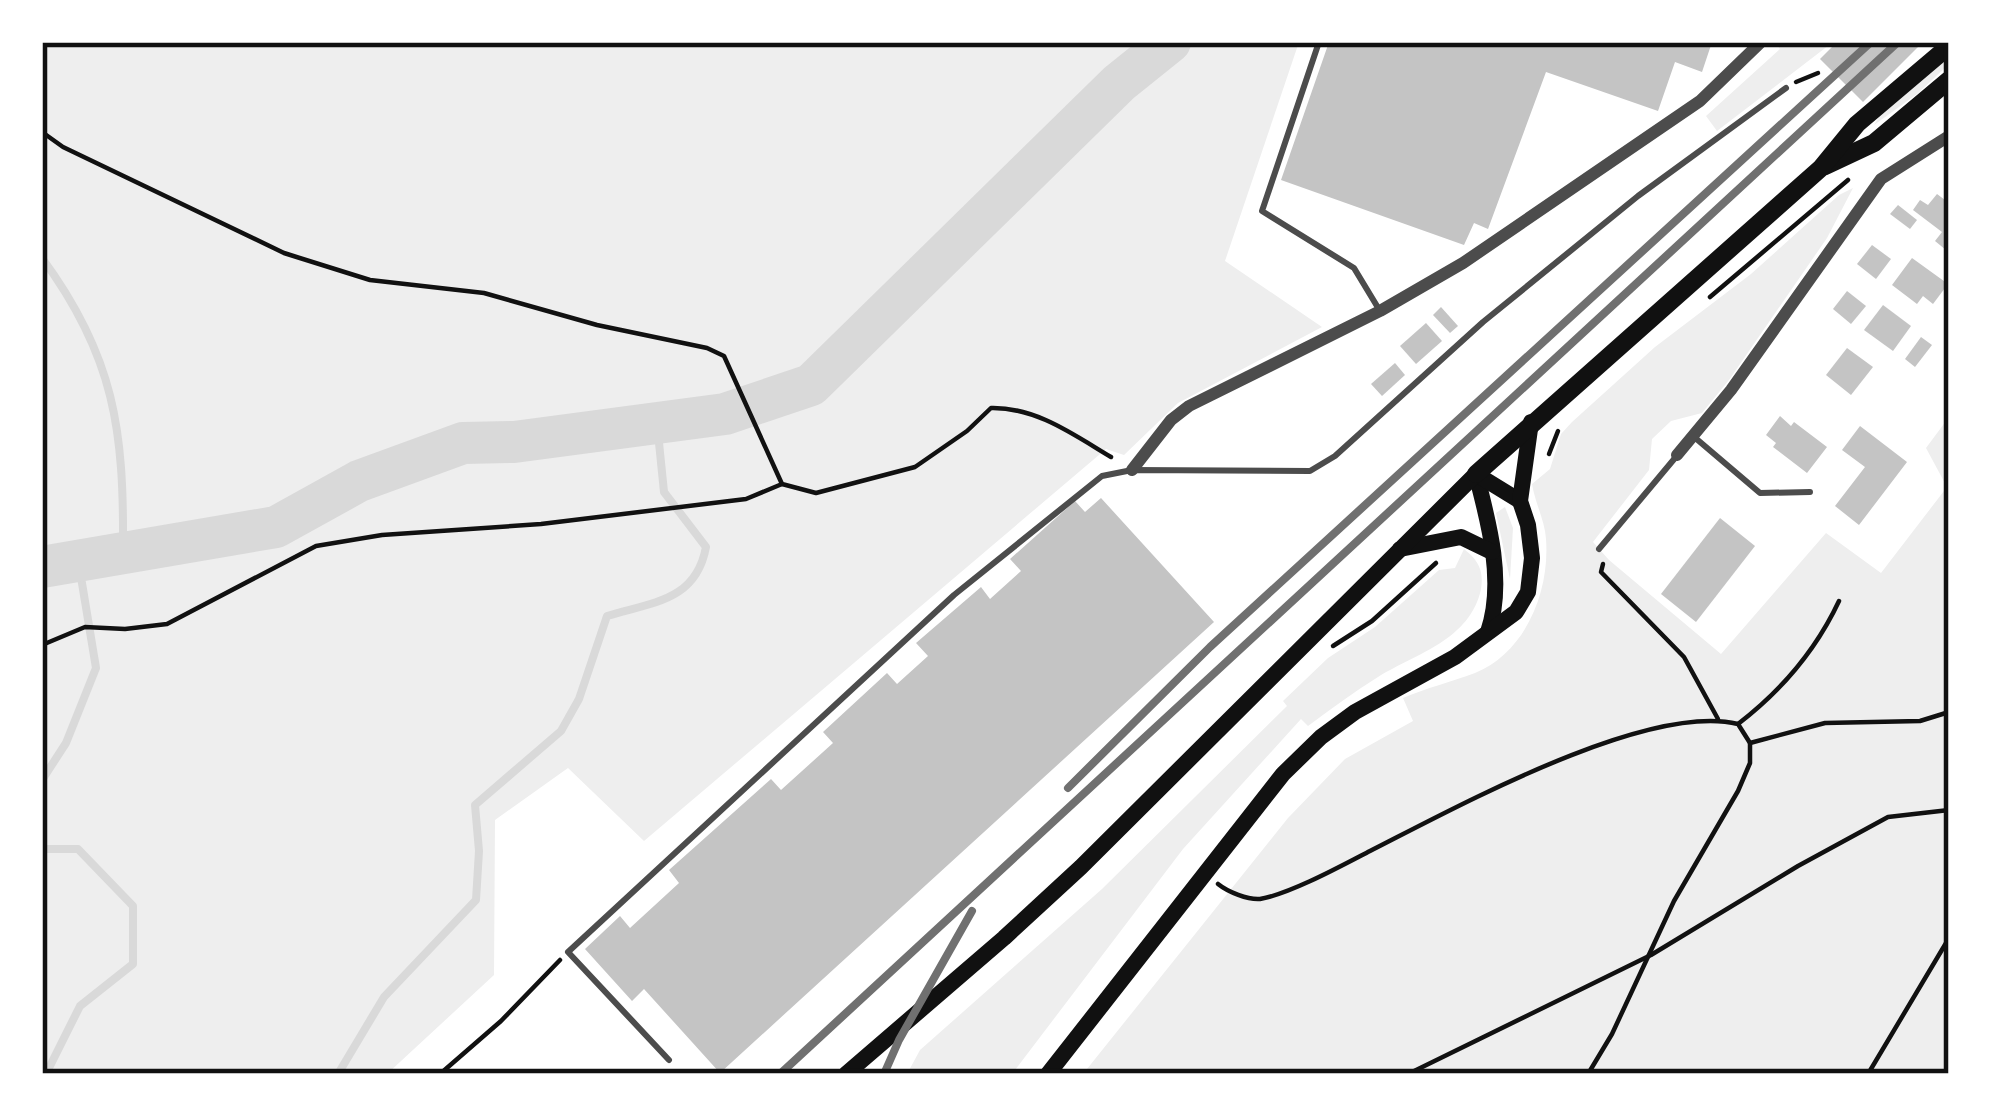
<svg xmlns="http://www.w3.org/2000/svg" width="1991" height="1116" viewBox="0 0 1991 1116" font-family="Montserrat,sans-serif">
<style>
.green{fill:#eee}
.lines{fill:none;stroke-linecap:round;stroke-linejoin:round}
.stream{stroke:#d9d9d9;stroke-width:8}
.river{stroke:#d9d9d9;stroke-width:42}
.building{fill:#c4c4c4}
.path{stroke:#111;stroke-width:4.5}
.service{stroke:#4c4c4c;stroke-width:6}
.minor{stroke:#4c4c4c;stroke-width:12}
.secondary{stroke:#111;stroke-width:16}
.primary{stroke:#111;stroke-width:18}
.rail{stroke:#707070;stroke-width:8}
.neatline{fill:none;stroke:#111;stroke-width:4.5}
</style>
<rect width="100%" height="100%" fill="#fff"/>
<g class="green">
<path d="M42,42H1299L1225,261L1322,327L1178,403L1124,455L1106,449L644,841L568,768L495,820L494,975L387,1074H42Z"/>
<path d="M1775,42H1833L1717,131L1706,116L1780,49Z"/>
<path d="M1949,54V64L1917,94L1874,125L1881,114Z"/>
<path d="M1853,188L1827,238L1729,380L1702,413L1671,421L1652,439L1649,470L1593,542L1609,560L1721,654L1826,533L1881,573L1947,487L1926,448L1949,417V1074H1083L1288,818L1345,759L1413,721L1403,698C1426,688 1451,682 1475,673C1526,652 1550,591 1546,539C1545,521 1535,503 1532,484L1550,469L1561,434L1572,422L1655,347L1751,274L1839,195Z"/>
<path d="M1505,507L1513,528L1510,579L1496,513Z"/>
<path d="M1464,549C1478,560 1484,570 1481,589C1470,640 1417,653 1378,677C1354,692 1331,709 1308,726L1301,719L1183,849L1012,1074H907L920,1050L1102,889L1287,706L1283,701L1328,658L1375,627L1439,570L1455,568Z"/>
</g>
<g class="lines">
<g class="stream">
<path d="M42,258C115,357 124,431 123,550"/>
<path d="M42,780L66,743L96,668L78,559"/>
<path d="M42,849H78L133,906V964L80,1006L46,1074"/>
<path d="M338,1074L384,997L476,900L479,851L475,805L561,731L579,699L607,616C653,602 696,601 706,547L664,492L657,423"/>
</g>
<path class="river" d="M42,567L276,527L359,481L463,443L514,442L725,414L811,385L1119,83L1170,42"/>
</g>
<g class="building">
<path d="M1329,42H1712L1702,72L1675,62L1658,111L1546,72L1488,229L1474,223L1464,245L1281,180Z"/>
<path d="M1837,42H1923L1863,102L1820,59Z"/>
<path d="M1937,194L1949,203L1946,250L1935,241L1942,232L1913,210L1920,200L1928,205Z"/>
<path d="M1898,205L1917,220L1910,229L1890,214Z"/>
<path d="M1872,245L1891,259L1876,279L1857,264Z"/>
<path d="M1912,258L1948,284L1933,304L1923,296L1917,304L1892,285Z"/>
<path d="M1847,291L1866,306L1851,324L1833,309Z"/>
<path d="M1883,305L1911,326L1893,351L1864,330Z"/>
<path d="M1441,307L1458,326L1450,333L1433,315Z"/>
<path d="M1426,323L1442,341L1416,364L1400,346Z"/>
<path d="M1921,337L1932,345L1915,367L1905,359Z"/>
<path d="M1847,348L1873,367L1851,395L1826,375Z"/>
<path d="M1395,363L1405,375L1382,396L1371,384Z"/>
<path d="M1780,416L1791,426L1794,422L1827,447L1807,473L1773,447L1776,443L1766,435Z"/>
<path d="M1860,426L1907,462L1859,525L1835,506L1865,467L1842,450Z"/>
<path d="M1101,498L1214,622L720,1073L644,989L632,1001L585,949L620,916L630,928L679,883L669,870L771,779L781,790L833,743L823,732L887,673L897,684L928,656L916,643L981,587L990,599L1021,571L1010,559L1075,501L1085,512Z"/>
<path d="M1720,518L1755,546L1696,622L1661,594Z"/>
</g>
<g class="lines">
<g class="path">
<path d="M42,43L43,42"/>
<path d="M1796,82L1818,73"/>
<path d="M42,132L63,147L284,253L370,280L484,293L597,325L707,348L724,356L782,484L816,493L915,467L967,431L991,408C1036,407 1074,435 1111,457"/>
<path d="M1710,297L1848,180"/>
<path d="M1549,454L1558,431"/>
<path d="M1603,564L1601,572L1684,657L1718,719"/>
<path d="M42,645L85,627L125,629L167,624L316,546L382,535L541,524L746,499L782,484"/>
<path d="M1333,646L1372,621L1436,563"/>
<path d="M1738,724C1781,691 1816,650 1839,601"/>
<path d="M1750,743L1825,723L1920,721L1949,712"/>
<path d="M1218,884C1228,892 1248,900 1260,899C1290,894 1343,865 1370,851C1455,808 1647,702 1738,724L1750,743V763L1738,791L1674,901L1612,1034L1588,1074"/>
<path d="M440,1074L501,1021L560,960"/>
<path d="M1408,1074L1651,955L1798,866L1888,817L1949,810"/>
<path d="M1868,1074L1949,938"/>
</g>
<g class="service">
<path d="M1319,42L1262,211L1354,268L1380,311"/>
<path d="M1693,436L1760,493L1810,492"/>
<path d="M1599,549L1675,458"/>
<path d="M669,1060L568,952L954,595L1102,476L1132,470L1310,471L1335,456L1483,322L1638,196L1786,88"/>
</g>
<g class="minor">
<path d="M1677,455L1731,390L1881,179L1949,136"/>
<path d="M1132,470L1171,420L1189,406L1380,311L1463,263L1700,101L1761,42"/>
</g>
<g class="secondary">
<path d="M1476,474C1489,523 1505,583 1488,632"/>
<path d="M1476,474L1520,501"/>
<path d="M1400,549L1461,537L1492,552"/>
<path d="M846,1074L1004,938L1081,867L1476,474"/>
<path d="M1048,1074L1283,774L1321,737L1355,712L1455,657L1516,612L1528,592L1532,558L1528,525L1520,501L1531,422"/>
</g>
<g class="primary">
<path d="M1825,166L1874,143L1949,80"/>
<path d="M1476,474L1821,168L1857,124L1949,46"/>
</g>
<g class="rail">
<path d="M1068,788L1210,647L1871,42"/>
<path d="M780,1074L1898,42"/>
<path d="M884,1074L899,1040L972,911"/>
</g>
</g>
<rect width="1991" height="1116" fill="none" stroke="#ffffff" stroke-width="90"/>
<rect x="45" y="45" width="1901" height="1026" class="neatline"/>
</svg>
